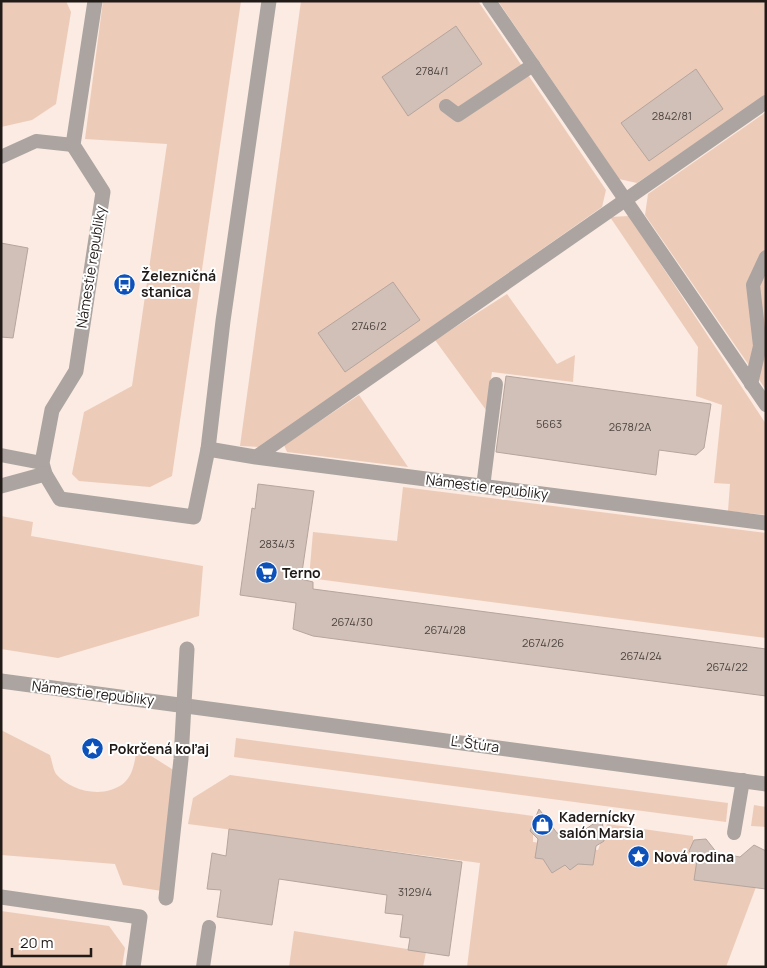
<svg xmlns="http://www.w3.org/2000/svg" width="767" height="968" viewBox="0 0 767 968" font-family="Manrope,sans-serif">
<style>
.green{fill:#edcbb9}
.building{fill:#d0c0b7;stroke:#b5a59d}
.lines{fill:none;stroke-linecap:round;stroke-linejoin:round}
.lane{stroke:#aba4a0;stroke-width:14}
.street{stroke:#aba4a0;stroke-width:15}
.labels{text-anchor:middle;stroke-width:4;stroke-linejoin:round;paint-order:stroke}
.number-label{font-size:11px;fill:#4d4440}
.street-label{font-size:14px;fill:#211b18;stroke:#fff}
.poi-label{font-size:14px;font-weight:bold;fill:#211b18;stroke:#fff;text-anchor:start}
</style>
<rect width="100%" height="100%" fill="#fbebe2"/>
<g class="green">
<path d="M1,1H66L71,12L56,104L32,120L1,127Z"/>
<path d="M103,1H241L172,476L150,487L79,481L72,474L84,412L132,386L167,144L85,139Z"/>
<path d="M301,1H478L606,190L602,207L260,447L240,446Z"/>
<path d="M498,1H766V95L637,183L619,179Z"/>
<path d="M766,112V390L645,215L648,194Z"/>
<path d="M629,216L766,424V515L728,511L730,484L714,483L722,405L696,396L698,347L610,217Z"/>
<path d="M507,294L557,364L575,355L573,382L492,372L486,410L435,340Z"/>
<path d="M359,395L408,467L287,452L284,445Z"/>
<path d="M403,487L766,533V638L309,578L313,532L397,541Z"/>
<path d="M1,516L33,522L31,536L203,566L199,616L58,658L1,649Z"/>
<path d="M1,730L50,755C52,761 53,769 56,774C72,792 104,799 124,783C134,774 135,759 137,747L175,771L162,891L123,885L115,864L1,855Z"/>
<path d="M236,738L728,803L726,822L234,757Z"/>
<path d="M230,775L533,816V842L598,850L607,824L693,836L694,861L762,871L726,967H467L480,863L188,824L193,798Z"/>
<path d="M754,805L766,807V827L751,826Z"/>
<path d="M1,911L109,926L125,948L122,967H1Z"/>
<path d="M294,931L426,952L423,967H289Z"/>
</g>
<g class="building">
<path d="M456,26L482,64L408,116L382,77Z"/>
<path d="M696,69L723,109L649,161L621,123Z"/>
<path d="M1,243L28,248L13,338L1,337Z"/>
<path d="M393,282L420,320L345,372L318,333Z"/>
<path d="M506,376L711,404L704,448L696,455L659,450L656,475L496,452Z"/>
<path d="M258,484L314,491L301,579L313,582V589L766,649V696L313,636L293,629L296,603L240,595L252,508L255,509Z"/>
<path d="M539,809L557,833L577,835L602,818L604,841L596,846L593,865L578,864L570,870L565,865L552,873L543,859L535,858L538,839L530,831Z"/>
<path d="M229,829L462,862L449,956L408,950L410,938L400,937L403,915L385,913L387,895L279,879L272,925L217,917L221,890L207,889L212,853L226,856Z"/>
<path d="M706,839L717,853L740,857L754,845L766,851V889L694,880L697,860L689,851L694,840Z"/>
</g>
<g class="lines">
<g class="lane">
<path d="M489,1L766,405"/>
<path d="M446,106L458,115L533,65"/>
<path d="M1,157L36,141L73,145"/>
<path d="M751,384L760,346L753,285L766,257"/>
<path d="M1,455L42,463"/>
<path d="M256,457L766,102"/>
<path d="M483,487L496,384"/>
<path d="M734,833L743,780"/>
<path d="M203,967L209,927"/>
</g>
<g class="street">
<path d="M95,1L73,145L103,192L76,371L52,410L42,463L45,474L60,499L194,517L208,449L223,321L269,1"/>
<path d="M208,449L256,457L766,523"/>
<path d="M1,486L45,474"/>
<path d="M1,681L766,784"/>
<path d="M1,897L140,917L133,967"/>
<path d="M166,898L181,759L187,649"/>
</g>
</g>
<defs>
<symbol id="bus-disc" viewBox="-11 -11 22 22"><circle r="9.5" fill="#0d51bb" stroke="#fff"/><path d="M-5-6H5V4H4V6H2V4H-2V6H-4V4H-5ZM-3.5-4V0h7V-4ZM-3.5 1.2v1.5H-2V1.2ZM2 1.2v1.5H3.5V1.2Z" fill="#fff"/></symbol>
<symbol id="supermarket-disc" viewBox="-11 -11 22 22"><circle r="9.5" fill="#0d51bb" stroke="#fff"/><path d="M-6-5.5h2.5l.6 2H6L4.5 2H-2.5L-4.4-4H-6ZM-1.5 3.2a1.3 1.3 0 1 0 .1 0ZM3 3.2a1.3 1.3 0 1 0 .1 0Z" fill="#fff"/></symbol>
<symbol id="sight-disc" viewBox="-11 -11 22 22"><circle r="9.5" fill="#0d51bb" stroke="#fff"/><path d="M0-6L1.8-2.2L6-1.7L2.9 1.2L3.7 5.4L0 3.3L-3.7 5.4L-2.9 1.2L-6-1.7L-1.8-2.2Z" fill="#fff"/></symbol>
<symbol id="shop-disc" viewBox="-11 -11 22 22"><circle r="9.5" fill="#0d51bb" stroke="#fff"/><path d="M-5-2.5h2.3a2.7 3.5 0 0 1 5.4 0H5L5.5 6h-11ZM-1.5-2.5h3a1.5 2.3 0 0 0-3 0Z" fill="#fff"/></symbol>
</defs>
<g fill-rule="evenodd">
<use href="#bus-disc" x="112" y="272" width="25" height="25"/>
<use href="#supermarket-disc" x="254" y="560" width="25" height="25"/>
<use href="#sight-disc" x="80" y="736" width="25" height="25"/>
<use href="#shop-disc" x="530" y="812" width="25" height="25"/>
<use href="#sight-disc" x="626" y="844" width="25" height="25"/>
</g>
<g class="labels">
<g class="number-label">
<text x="432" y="75">2784/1</text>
<text x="672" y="120">2842/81</text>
<text x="369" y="330">2746/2</text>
<text x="549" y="428">5663</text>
<text x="630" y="431">2678/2A</text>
<text x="277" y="548">2834/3</text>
<text x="352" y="626">2674/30</text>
<text x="445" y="634">2674/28</text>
<text x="543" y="647">2674/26</text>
<text x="641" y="660">2674/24</text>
<text x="727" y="671">2674/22</text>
<text x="415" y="896">3129/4</text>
</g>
<g class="street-label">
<text transform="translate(91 267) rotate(-81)" y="5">Námestie republiky</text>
<text transform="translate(487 487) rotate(7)" y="5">Námestie republiky</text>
<text transform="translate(93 693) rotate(7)" y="5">Námestie republiky</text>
<text transform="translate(475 744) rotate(8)" y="5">Ľ. Štúra</text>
</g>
<g class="poi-label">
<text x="141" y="281">Železničná<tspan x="141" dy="16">stanica</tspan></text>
<text x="282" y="578">Terno</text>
<text x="109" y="754">Pokrčená koľaj</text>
<text x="559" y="822">Kadernícky<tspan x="559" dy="16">salón Marsia</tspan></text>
<text x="654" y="862">Nová rodina</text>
</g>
</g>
<rect width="767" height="968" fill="none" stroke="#211b18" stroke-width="5"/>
<path d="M12 948v8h79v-8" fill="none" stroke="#211b18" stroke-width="2.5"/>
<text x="20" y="948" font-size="15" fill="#211b18" stroke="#ffffff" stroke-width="4" paint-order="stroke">20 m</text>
</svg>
